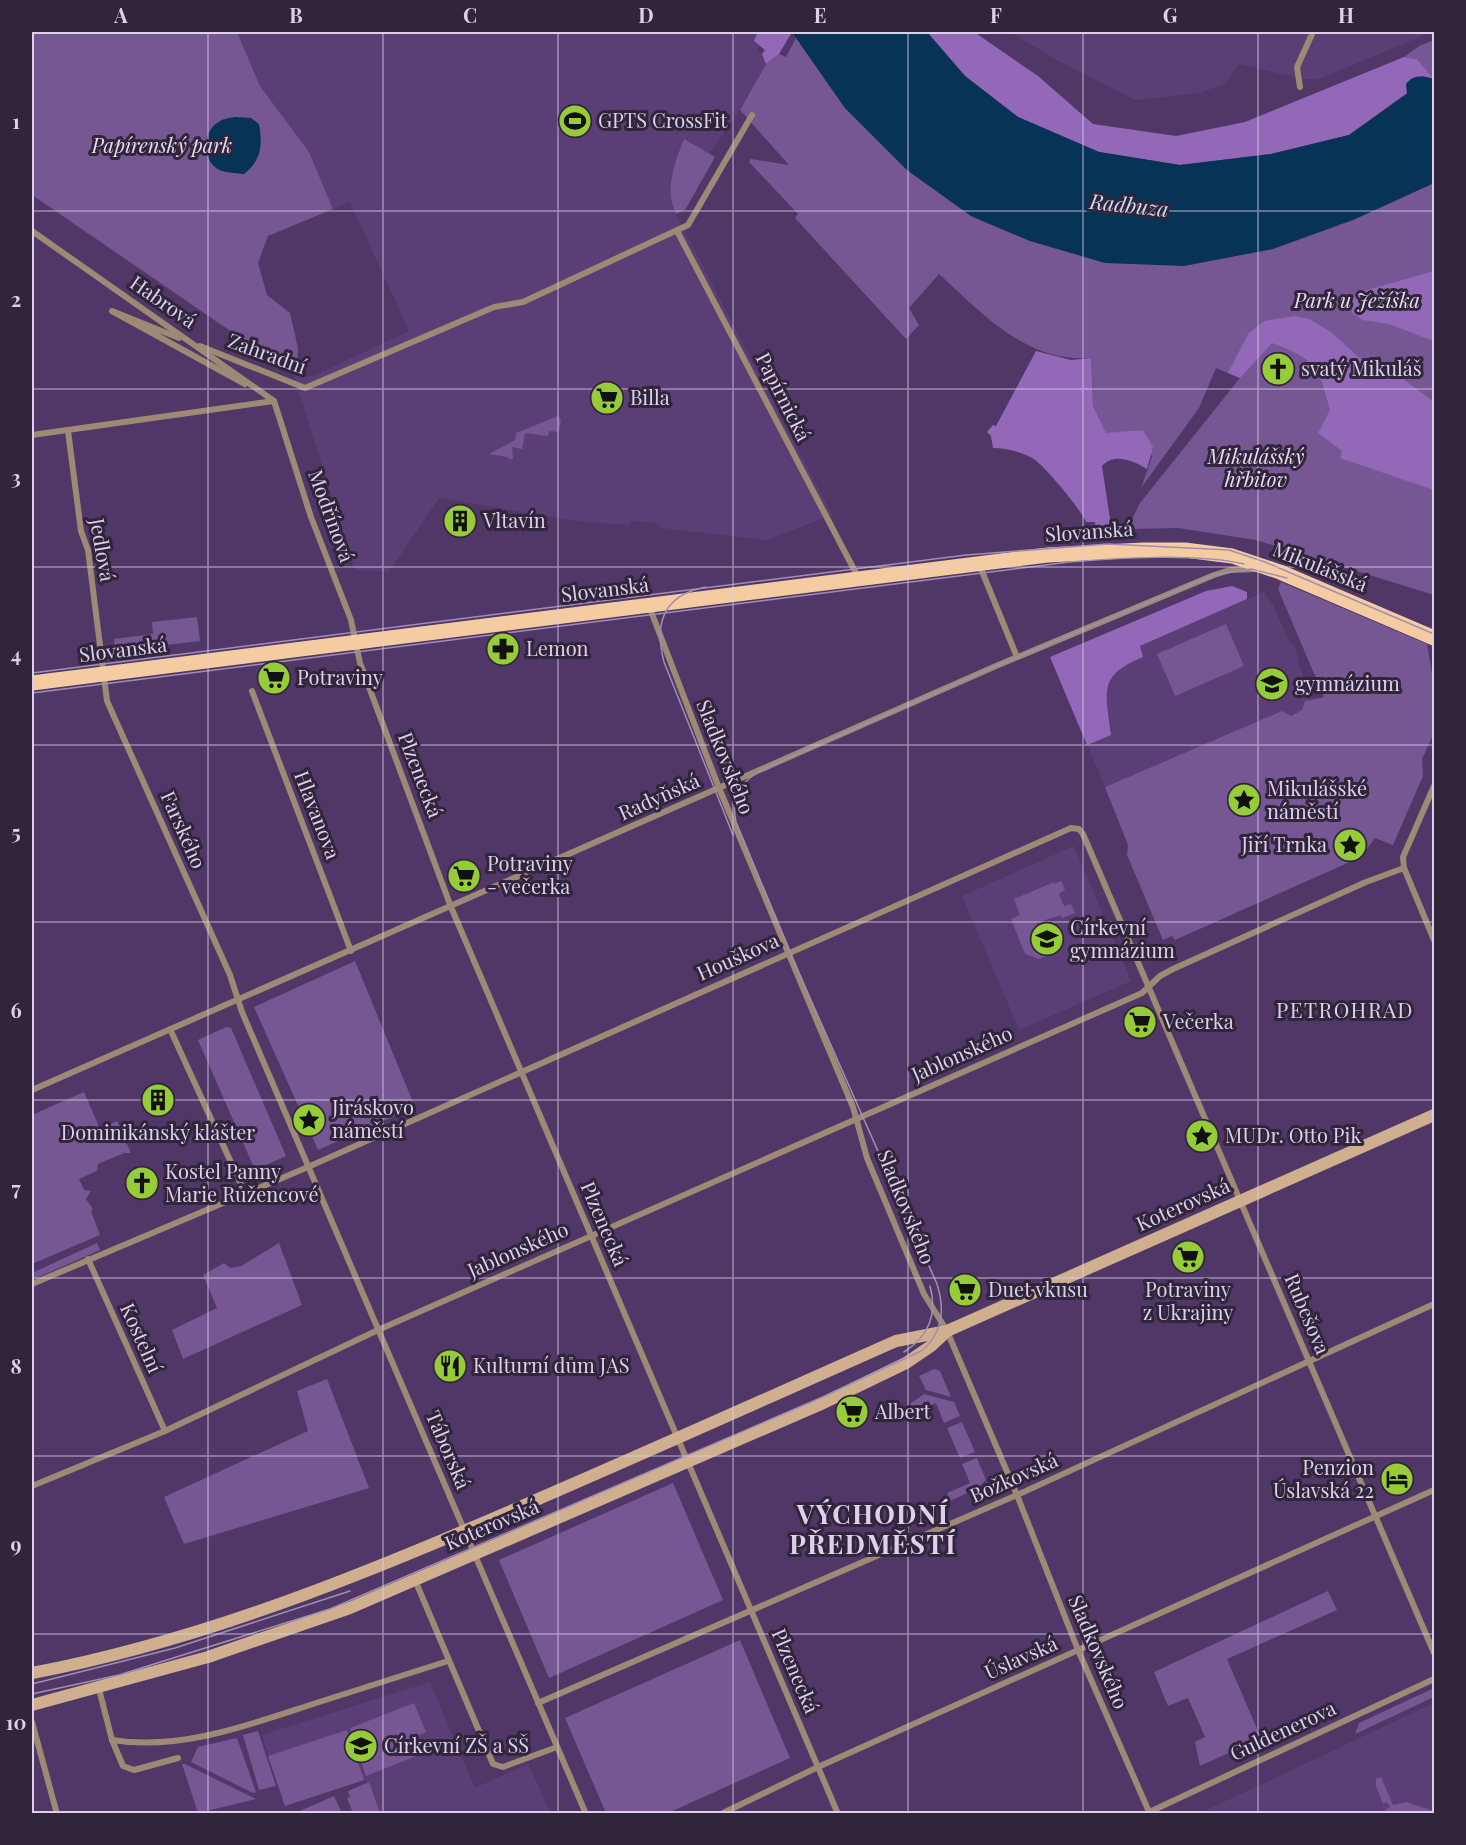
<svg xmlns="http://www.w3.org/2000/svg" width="1466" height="1845" viewBox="0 0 1466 1845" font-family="'Playfair Display',serif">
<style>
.built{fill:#5c3e76}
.green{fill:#765693}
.forest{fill:#9368b9}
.water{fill:#073456}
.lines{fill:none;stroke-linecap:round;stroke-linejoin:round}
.street{stroke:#9e8974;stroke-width:6}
.secondary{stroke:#cfaf8e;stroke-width:12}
.primary{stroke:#f5cca1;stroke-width:15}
.tram{stroke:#a18eb4;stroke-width:1.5}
.grid{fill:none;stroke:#decfed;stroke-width:1.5;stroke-opacity:0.55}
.labels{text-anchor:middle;stroke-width:6;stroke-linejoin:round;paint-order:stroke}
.poi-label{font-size:20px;fill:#decfed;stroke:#31253c;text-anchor:start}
.park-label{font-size:20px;font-style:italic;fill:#e7dcf2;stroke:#31253c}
.street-label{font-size:20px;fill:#decfed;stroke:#31253c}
.water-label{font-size:21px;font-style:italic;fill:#ccdef0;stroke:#31253c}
.neighbourhood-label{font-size:21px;letter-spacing:1.5px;fill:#decfed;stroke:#31253c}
.district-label{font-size:26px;font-weight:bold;letter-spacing:1.5px;fill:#decfed;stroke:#31253c}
.neatline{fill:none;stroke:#decfed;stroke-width:2}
.grid-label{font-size:20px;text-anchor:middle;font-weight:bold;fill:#decfed}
</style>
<rect width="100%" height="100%" fill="#513768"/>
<g class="built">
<path d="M237,32H758L754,41L759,46L757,51L762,54L766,64L740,110L672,207L832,515L766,540L660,528V524L645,522L631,521L630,525L575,521L439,498L389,572L355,570L293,373L302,377L313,376L409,331L350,202L333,209L309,152L260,86Z"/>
<path d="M1009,32H1432L1319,79H1302L1240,64L1224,84L1199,93L1135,100L1057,60Z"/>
<path d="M1264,592L1273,605L1290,643H1293L1299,657L1297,661L1313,697L1305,701L1303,710L1291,716L1281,712L1105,787L1060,681Z"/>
<path d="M1074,846L1131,981L1019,1030L962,896Z"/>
<path d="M430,1682L475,1788L528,1764L551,1813H353L369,1782L364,1780L285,1806L262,1735Z"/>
<path d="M1434,1703V1813L1198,1814L1260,1785Z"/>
</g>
<g class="green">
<path d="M32,32H237L260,86L309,152L333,209L268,236L258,263L267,295L290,313L298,348L297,371L280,365L32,195Z"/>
<path d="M796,38L845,108L907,170L971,216L1030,241L1353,220L1434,183V595L1256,540L1178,528L1131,529V521L1140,503L1240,378L1216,368L1199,408L1141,488L1152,457L1143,430L1106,434L1093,406L1091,358C1026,363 983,314 939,274L909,308L919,325L906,339L795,218L798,214L749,162L751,159L789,165L740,110L766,64L779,54L786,57Z"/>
<path d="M1434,40V79L1417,59L1404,57L1419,46Z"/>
<path d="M684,139L715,157L685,210L676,214C664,190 675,162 684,139Z"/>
<path d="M558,416L561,420L559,432L549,431L548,436L525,433L522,449L512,447L513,458L510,460L508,457L489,454L515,440L516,433Z"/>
<path d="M1281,582L1427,644L1434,685V733L1422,759L1423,776L1393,845L1375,838L1361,857L1175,940L1172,936L1163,940L1127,855L1128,845L1105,787L1282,711L1291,716L1302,710L1305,701L1324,697L1278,589Z"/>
<path d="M197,617L200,641L115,651L114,639L153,634L152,622Z"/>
<path d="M1226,624L1244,666L1175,696L1157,654Z"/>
<path d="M1061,881L1065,890L1059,894L1064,906L1071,904L1075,913L1062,918L1061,915L1036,923L1049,955L1039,959L1025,954L1011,919L1020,915L1014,899L1054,882L1055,884Z"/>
<path d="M355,961L415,1107L318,1150L254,1007Z"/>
<path d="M226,1027L231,1028L286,1156L255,1170L198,1040Z"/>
<path d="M84,1092L100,1129L117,1121L131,1153H124L98,1164L97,1171L79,1179L84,1190L91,1191L86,1199L93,1209L91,1211L100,1235L32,1264V1115Z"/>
<path d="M97,1243L100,1250L32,1280V1273Z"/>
<path d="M279,1243L302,1305L183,1359L172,1330L217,1308L203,1275L224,1263L230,1268L241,1266Z"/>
<path d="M934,1369L940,1371L951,1397L926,1390L919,1376Z"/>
<path d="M327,1379L369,1488L184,1544L164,1497L308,1431L297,1391Z"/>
<path d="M924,1394L954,1402L960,1416L944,1423L936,1403L913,1413L910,1404Z"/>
<path d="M962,1422L975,1452L960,1458L947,1428Z"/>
<path d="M977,1458L986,1480L976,1489L950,1501L947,1493L970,1483L962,1464Z"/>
<path d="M673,1483L723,1600L549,1678L499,1560Z"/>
<path d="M1328,1591L1337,1610L1227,1659L1261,1738L1200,1766L1195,1742L1205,1737L1188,1698L1168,1706L1154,1672Z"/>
<path d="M740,1640L790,1758L668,1813H606L565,1718Z"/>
<path d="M1434,1688V1697L1355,1734L1359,1723Z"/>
<path d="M414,1703L426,1732L412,1739L419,1755L366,1776L350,1728Z"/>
<path d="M347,1730L364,1780L285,1806L268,1756Z"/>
<path d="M258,1731L276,1786L259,1790L243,1735Z"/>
<path d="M237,1738L256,1792L253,1793L191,1762L198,1747Z"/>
<path d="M182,1764H185L256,1799L198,1813Z"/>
<path d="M1381,1777L1393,1805L1406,1802L1434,1811V1813H1387L1385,1810L1390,1807L1387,1802L1383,1804L1376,1786V1779Z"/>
<path d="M369,1782L380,1813H353L347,1798L350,1797L348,1791Z"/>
<path d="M334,1796L342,1813H295Z"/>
</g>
<g class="forest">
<path d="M758,32H792L779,54L766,64L762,54L765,50L754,41Z"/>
<path d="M927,32H974L1038,76L1093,124L1176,136L1245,122L1404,57L1417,59L1434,79L1422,76L1407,93L1349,135L1271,154L1180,165L1099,152L1018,117L965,76Z"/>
<path d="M1434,271V341L1389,324L1363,320L1352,313L1353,299L1357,293Z"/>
<path d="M1294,316L1309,319L1331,332L1376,373L1402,378L1434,402V490L1340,458L1342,451L1318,433L1330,410C1319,366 1315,359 1272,343L1240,378L1228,373L1248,334L1264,321Z"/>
<path d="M1036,351L1071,360L1091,358L1093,406L1106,433L1143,430L1153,447L1147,469C1134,461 1114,452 1102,466L1112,532L1096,533L1095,522H1086C1080,508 1047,469 1034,459C1022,452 1006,448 993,448L991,436L987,432L993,425L996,426Z"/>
<path d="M1232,586L1247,592V599L1140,646L1143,657C1097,676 1106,691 1111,735L1087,745L1050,657L1206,591Z"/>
</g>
<g class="water">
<path d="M792,32H927L965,76L1018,117L1099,152L1180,165L1271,154L1349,135L1407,94L1406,84C1414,74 1423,76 1434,79V183L1353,220L1273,249L1184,266L1105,263L1030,241L971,216L907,170L845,108Z"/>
<path d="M235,117L251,118L259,124C263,145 261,161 244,174C235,173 223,173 216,168C202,157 203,133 217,123C222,119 229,118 235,117Z"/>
</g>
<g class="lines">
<g class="street">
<path d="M1300,87L1297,67L1313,32"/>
<path d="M32,231L274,401L311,517L351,620L360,663L451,907L838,1814"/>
<path d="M677,231L859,579"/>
<path d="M179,338L112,311L245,384"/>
<path d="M200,346L305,388L494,307L523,302L688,225L752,115"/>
<path d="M68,431L81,531L88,550L107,701L230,975L242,1012L586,1814"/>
<path d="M32,435L274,401"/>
<path d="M979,564L1017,657"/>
<path d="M649,606L719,788L853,1107L867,1158L924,1294L947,1331L1017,1495L1078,1650L1150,1814"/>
<path d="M252,691L351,951"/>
<path d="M1434,786L1403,857L1404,868L1434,940"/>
<path d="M170,1029L245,1193"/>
<path d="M32,1090L996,666L1214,575L1230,570L1255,569"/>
<path d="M88,1259L165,1431"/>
<path d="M32,1284L308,1167L1071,828L1079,829L1083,834L1434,1653"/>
<path d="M32,1486L165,1431L378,1330L1142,993L1160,976L1173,969L1366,882L1404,868"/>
<path d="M415,1580L493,1764L503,1767L557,1747"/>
<path d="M99,1689L112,1740L123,1766L134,1770L178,1758"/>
<path d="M538,1703L1017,1495L1434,1304"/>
<path d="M32,1722L57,1814"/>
<path d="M112,1740C179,1751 249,1725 313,1704C358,1690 403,1675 448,1661"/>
<path d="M721,1814L818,1767L1434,1490"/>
<path d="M1145,1814L1434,1679"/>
</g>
<g class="secondary">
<path d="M32,1673C205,1640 368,1573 529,1503C652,1450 774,1395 896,1341L947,1331L1434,1115"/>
<path d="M32,1705L208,1657L350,1608L819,1405L906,1363L931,1346L947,1331"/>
</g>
<path class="primary" d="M32,683L1048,555L1143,550H1185L1232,556L1280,572L1434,638"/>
<g class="tram">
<path d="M706,587C663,595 654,623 664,662L733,835"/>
<path d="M32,673L966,555L1108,544L1229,550L1265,562L1434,634"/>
<path d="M32,693L1069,562C1120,558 1195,553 1244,564"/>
<path d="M904,1352C929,1336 938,1315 930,1286"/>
<path d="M32,1684L175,1648L350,1591"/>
<path d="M32,1694L119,1675L330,1609L825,1396L923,1350C943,1331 945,1310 937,1284L794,962L736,822C730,794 743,779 766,768L996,666L1214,575L1251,569L1287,578"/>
</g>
</g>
<path class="grid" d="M208,32V1814M383,32V1814M558,32V1814M733,32V1814M908,32V1814M1083,32V1814M1258,32V1814M32,211H1434M32,389H1434M32,567H1434M32,745H1434M32,922H1434M32,1100H1434M32,1278H1434M32,1456H1434M32,1634H1434"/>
<defs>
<symbol id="stadium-disc" viewBox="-11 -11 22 22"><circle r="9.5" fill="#97cc39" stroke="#31253c"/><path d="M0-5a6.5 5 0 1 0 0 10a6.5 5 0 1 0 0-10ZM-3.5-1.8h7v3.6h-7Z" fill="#111"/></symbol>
<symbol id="church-disc" viewBox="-11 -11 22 22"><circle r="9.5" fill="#97cc39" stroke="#31253c"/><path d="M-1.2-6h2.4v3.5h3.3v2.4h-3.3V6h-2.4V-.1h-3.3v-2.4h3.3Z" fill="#111"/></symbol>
<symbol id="supermarket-disc" viewBox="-11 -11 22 22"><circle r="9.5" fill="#97cc39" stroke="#31253c"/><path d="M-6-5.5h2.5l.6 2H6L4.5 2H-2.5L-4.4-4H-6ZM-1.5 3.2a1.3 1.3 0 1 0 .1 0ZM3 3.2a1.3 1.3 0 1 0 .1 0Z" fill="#111"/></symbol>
<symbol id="building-disc" viewBox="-11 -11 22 22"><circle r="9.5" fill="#97cc39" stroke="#31253c"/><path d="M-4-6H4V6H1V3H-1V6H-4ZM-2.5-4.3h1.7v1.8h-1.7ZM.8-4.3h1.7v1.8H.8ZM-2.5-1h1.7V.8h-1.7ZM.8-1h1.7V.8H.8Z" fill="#111"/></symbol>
<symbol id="pharmacy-disc" viewBox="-11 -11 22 22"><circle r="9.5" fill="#97cc39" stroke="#31253c"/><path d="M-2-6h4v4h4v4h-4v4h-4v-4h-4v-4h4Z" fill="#111"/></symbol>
<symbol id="school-disc" viewBox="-11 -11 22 22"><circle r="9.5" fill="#97cc39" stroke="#31253c"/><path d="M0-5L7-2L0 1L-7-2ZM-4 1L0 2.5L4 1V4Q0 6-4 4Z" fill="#111"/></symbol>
<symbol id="sight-disc" viewBox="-11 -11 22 22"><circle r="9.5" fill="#97cc39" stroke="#31253c"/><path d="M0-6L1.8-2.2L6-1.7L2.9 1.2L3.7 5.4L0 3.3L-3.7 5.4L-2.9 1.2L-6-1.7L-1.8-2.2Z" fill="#111"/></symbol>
<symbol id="restaurant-disc" viewBox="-11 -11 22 22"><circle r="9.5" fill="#97cc39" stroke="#31253c"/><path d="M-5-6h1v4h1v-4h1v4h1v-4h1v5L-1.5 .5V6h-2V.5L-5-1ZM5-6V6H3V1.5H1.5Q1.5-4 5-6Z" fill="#111"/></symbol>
<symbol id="hotel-disc" viewBox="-11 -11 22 22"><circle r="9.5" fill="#97cc39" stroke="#31253c"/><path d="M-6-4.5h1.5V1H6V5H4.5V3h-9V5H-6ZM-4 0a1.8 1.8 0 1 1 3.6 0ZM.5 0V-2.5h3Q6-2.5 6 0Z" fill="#111"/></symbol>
</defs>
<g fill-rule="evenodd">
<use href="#stadium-disc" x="556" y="102" width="38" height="38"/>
<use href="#church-disc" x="1259" y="350" width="38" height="38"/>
<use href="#supermarket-disc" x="588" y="379" width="38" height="38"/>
<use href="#building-disc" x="441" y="502" width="38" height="38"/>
<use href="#pharmacy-disc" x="484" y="630" width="38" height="38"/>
<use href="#supermarket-disc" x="255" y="659" width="38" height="38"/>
<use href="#school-disc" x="1253" y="665" width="38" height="38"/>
<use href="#sight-disc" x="1225" y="781" width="38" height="38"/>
<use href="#sight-disc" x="1331" y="826" width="38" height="38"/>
<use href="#supermarket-disc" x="445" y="857" width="38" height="38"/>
<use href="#school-disc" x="1028" y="920" width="38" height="38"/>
<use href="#supermarket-disc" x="1121" y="1003" width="38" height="38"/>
<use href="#building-disc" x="139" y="1081" width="38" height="38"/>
<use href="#sight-disc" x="290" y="1101" width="38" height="38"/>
<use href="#sight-disc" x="1183" y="1117" width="38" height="38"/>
<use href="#church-disc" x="123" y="1164" width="38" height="38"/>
<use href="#supermarket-disc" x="1169" y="1238" width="38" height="38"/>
<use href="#supermarket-disc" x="946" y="1271" width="38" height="38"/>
<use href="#restaurant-disc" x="431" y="1347" width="38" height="38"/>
<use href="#supermarket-disc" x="833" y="1393" width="38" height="38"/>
<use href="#hotel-disc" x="1378" y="1460" width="38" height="38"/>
<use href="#school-disc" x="342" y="1727" width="38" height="38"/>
</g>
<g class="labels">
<g class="poi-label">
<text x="598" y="128">GPTS CrossFit</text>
<text x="1301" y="376">svatý Mikuláš</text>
<text x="630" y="405">Billa</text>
<text x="483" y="528">Vltavín</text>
<text x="526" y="656">Lemon</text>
<text x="297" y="685">Potraviny</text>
<text x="1295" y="691">gymnázium</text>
<text x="1267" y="796">Mikulášské<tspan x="1267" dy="23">náměstí</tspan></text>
<text x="1327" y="852" text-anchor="end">Jiří Trnka</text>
<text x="487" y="871">Potraviny<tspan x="487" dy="23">- večerka</tspan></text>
<text x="1070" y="935">Církevní<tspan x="1070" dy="23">gymnázium</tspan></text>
<text x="1163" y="1029">Večerka</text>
<text x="332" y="1115">Jiráskovo<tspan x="332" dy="23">náměstí</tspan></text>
<text x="158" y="1140" text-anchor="middle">Dominikánský klášter</text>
<text x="1225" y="1143">MUDr. Otto Pik</text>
<text x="165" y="1179">Kostel Panny<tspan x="165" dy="23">Marie Růžencové</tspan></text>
<text x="988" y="1297">Duet vkusu</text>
<text x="1188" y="1297" text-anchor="middle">Potraviny<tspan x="1188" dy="23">z Ukrajiny</tspan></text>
<text x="473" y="1373">Kulturní dům JAS</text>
<text x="875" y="1419">Albert</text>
<text x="1374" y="1475" text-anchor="end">Penzion<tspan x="1374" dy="23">Úslavská 22</tspan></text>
<text x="384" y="1753">Církevní ZŠ a SŠ</text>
</g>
<g class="park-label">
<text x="162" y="153">Papírenský park</text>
<text x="1357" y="308">Park u Ježíška</text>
<text x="1256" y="464">Mikulášský<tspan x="1256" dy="23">hřbitov</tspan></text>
</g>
<g class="street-label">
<text transform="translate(163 302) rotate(35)" y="7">Habrová</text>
<text transform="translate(267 354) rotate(20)" y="7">Zahradní</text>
<text transform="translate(783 397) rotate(63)" y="7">Papírnická</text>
<text transform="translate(331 516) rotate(70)" y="7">Modřínová</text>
<text transform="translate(1089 532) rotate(-4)" y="7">Slovanská</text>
<text transform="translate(102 550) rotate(80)" y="7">Jedlová</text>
<text transform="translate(1320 567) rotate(22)" y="7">Mikulášská</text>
<text transform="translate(605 590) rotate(-7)" y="7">Slovanská</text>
<text transform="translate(123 650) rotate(-7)" y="7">Slovanská</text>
<text transform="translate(725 757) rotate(68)" y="7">Sladkovského</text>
<text transform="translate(420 775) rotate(69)" y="7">Plzenecká</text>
<text transform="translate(659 797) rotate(-24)" y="7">Radyňská</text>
<text transform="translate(317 815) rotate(69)" y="7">Hlavanova</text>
<text transform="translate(183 830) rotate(66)" y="7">Farského</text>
<text transform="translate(738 957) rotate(-24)" y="7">Houškova</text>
<text transform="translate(962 1054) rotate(-24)" y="7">Jablonského</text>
<text transform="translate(1183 1205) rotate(-24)" y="7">Koterovská</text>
<text transform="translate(906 1207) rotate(68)" y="7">Sladkovského</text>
<text transform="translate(604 1224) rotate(67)" y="7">Plzenecká</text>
<text transform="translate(518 1250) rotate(-24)" y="7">Jablonského</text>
<text transform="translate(1307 1314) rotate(67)" y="7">Rubešova</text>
<text transform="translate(141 1338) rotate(66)" y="7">Kostelní</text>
<text transform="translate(448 1450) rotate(67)" y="7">Táborská</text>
<text transform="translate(1014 1478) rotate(-24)" y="7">Božkovská</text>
<text transform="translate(492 1525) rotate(-23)" y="7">Koterovská</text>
<text transform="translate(1098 1652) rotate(67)" y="7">Sladkovského</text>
<text transform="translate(1021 1658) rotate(-24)" y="7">Úslavská</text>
<text transform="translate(795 1671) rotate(67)" y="7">Plzenecká</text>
<text transform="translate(1283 1731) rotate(-25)" y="7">Guldenerova</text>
</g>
<g class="water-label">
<text transform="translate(1129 206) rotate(6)" y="7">Radbuza</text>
</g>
<g class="neighbourhood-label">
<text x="1345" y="1018">PETROHRAD</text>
</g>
<g class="district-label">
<text x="873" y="1524">VÝCHODNÍ<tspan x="873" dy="30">PŘEDMĚSTÍ</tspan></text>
</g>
</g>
<rect width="1466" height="1845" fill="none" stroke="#31253c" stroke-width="66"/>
<rect x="33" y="33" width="1400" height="1779" class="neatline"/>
<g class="grid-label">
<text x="121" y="23">A</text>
<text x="296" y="23">B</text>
<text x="470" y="23">C</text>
<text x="646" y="23">D</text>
<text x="820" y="23">E</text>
<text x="996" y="23">F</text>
<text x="1170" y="23">G</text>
<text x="1346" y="23">H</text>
<text x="16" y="129">1</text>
<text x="16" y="307">2</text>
<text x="16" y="485">3</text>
<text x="16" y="662">4</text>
<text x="16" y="840">5</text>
<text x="16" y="1018">6</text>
<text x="16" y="1196">7</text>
<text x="16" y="1374">8</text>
<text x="16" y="1552">9</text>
<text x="16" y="1730">10</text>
</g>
</svg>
